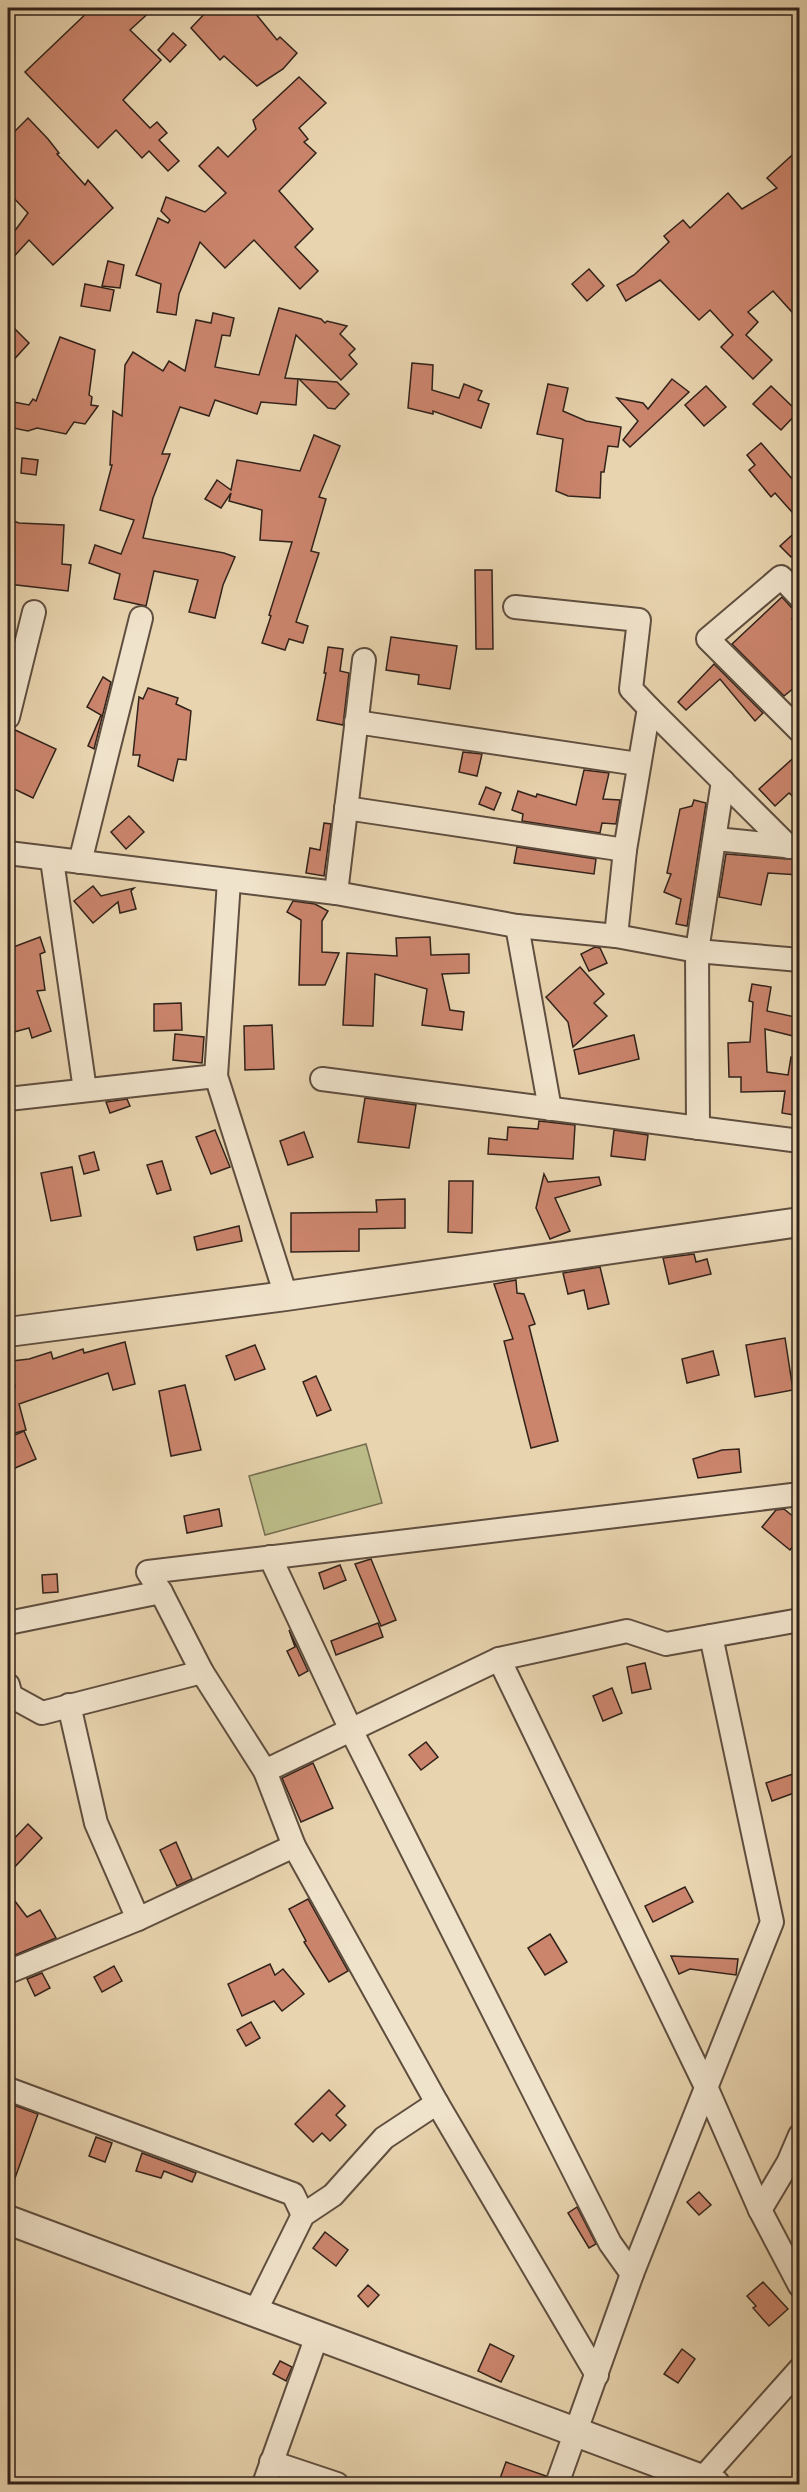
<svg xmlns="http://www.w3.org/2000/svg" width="807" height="2492" viewBox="0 0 807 2492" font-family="'Old Standard TT',serif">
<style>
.green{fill:#bbbb87;stroke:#766e50;stroke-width:1.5}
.building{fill:#cb856d;stroke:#31221a;stroke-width:1.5}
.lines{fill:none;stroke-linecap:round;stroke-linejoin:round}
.minor-casing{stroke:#5f4e3f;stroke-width:26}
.tertiary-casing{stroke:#5f4e3f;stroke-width:32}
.minor{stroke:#f0e3cb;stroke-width:22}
.tertiary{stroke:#f0e3cb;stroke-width:28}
</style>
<rect width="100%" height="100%" fill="#e8d4af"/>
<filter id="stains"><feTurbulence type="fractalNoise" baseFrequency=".00333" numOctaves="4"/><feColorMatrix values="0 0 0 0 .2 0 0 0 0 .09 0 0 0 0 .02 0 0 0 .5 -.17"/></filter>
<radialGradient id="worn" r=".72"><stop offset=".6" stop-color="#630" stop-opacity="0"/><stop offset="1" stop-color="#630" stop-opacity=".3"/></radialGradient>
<path class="green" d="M366,1444L382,1503L265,1535L249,1476Z"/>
<g class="building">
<path d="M92,8H154L130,30L161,60L123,100L150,128L157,122L167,133L159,140L179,161L168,171L149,151L142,158L116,130L98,148L25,72Z"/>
<path d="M210,8H251L277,40L280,37L297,53L283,69L257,86L224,56L220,60L191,28Z"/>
<path d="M173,33L186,45L170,62L158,50Z"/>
<path d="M299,77L326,103L299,128L308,139L304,142L316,153L279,191L313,229L295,247L318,271L300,289L254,240L225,268L200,242L179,294L176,315L157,312L161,284L136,275L158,218L168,223L170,220L161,211L166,197L205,212L226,193L199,166L218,147L228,157L256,129L253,120Z"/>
<path d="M28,118L48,139L59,153L57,154L85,185L88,180L113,208L53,265L29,240L8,263V240L28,213L8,192V138Z"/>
<path d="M800,148V321L773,291L748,312L758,322L746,335L772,360L753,379L721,347L733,335L710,310L699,320L660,280L626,301L617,285L634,275L669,242L664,236L683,220L690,228L728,193L742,209L777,188L767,178Z"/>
<path d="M108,261L124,265L120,288L102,286Z"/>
<path d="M589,269L604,286L587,301L572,284Z"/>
<path d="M85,284L114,290L110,311L81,306Z"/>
<path d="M279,308L321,319L325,323L327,321L347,326L340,334L355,349L349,355L357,364L341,380L296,335L285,378L298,379L296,405L261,402L257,414L215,400L209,416L180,407L162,454H170L153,498L143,538L224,553L235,557L223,585L215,618L189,612L198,580L154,571L146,606L114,599L120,574L89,563L95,545L121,554L134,520L100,510L112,465H110L113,411L122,416L125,365L133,352L163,371L169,361L185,371L196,320L211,323L213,313L234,318L230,336L222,335L215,367L259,375Z"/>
<path d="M8,322L29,343L8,366Z"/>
<path d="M60,337L95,350L89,395L92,397L91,405L98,406L85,424L74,422L66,434L37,428L28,431L8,427V401L29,405L33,399L36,401Z"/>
<path d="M412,363L433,365L432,390L459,398L464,384L482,391L478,400L489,404L481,428L433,411V414L408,408Z"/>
<path d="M299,379L337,382L349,394L335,409L328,408Z"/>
<path d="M672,379L689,392L630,447L623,440L638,421L617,398L643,403L648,409Z"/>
<path d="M548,384L568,388L563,411L586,421L621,427L618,447L608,446L604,472H601L600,498L568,496L556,491L563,439L537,434Z"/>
<path d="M706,386L726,407L704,426L685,405Z"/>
<path d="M771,386L798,412L781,430L753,404Z"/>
<path d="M314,435L340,446L319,497L326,499L311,551L319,553L296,622L308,626L303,643L289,639L285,650L262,643L271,616L269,615L292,542L260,540L262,510L229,501L231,493L221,508L205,499L217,480L231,490L237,460L300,471Z"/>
<path d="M761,443L800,488V521L775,493L771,497L749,470L755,465L747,455Z"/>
<path d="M22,458L38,460L36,475L21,473Z"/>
<path d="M8,519L19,523L64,525L62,564L71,565L68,591L8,584Z"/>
<path d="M800,528V549L791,557L780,546Z"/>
<path d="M475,570H492L493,649H476Z"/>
<path d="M782,597L791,607L800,610L792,619L800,626V683L784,696L732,644Z"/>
<path d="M391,637L457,646L450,689L418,684L419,675L386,670Z"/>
<path d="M328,647L343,649L340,671L349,673L343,725L317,720L326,673H324Z"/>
<path d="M714,664L763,713L755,721L720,679L686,710L678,702Z"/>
<path d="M103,677L111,682L94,749L88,746L101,715L87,707Z"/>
<path d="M148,688L178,698L176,704L191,711L186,760L178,759L173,781L138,766L140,755H133L139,697L143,699Z"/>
<path d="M13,729L56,749L33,798L8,786V730Z"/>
<path d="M463,752L482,754L477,776L459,772Z"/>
<path d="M800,752V803L789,793L775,806L759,789Z"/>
<path d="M584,770L609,773L603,799L620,800L616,824L602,823L600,833L522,821L523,814L512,810L518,791L536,797L537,794L576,805Z"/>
<path d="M486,787L501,793L494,810L479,804Z"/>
<path d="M694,800L706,803L687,926L676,924L681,899L664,892L671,874L667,873L680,809L692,806Z"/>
<path d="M129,816L144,832L126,849L111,832Z"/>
<path d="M324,823L331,824L324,876L306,873L310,848L320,850Z"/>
<path d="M517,847L596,859L594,874L514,863Z"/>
<path d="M726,854L800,860V875L768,873L761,905L719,897Z"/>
<path d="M93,886L101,896L134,888L131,891L136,909L120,913L118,902L93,923L74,901Z"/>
<path d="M293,901L315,904L328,911L322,921V952L339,953L325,985H299L301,920L287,912Z"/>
<path d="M40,937L45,952L40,954L45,990L37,991L51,1031L32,1038L29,1028L14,1032L8,1007V949Z"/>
<path d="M430,937L431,955L469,954V973L442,974L450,1010L464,1012L462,1030L422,1025L427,989L375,974L373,1026L343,1025L347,953L397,956L396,938Z"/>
<path d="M595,947L600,948L607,963L589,971L581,954Z"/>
<path d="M580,967L604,994L594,1003L607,1016L573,1047L568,1022L546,997Z"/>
<path d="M752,984L771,987L767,1011L800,1018L797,1037L765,1029L767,1072L788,1075L791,1057L800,1058V1116L782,1113L785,1091L741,1092V1077H729L728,1043L750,1042L753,1002L749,1001Z"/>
<path d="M181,1003L182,1030L154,1031V1004Z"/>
<path d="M272,1025L274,1069L245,1070L244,1026Z"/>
<path d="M175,1034L204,1037L202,1063L173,1060Z"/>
<path d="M634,1035L639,1059L579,1074L574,1050Z"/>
<path d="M365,1098L416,1105L409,1148L358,1142Z"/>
<path d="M127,1099L130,1106L110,1113L106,1102Z"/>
<path d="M539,1121L575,1125L573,1159L488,1154L489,1138L507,1140L508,1127L538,1129Z"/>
<path d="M215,1130L230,1167L211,1174L196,1137Z"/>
<path d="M614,1130L648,1135L645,1160L611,1156Z"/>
<path d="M304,1132L313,1157L288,1165L280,1141Z"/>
<path d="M94,1152L99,1170L84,1174L79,1156Z"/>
<path d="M162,1161L171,1190L157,1194L147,1165Z"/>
<path d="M72,1167L81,1216L51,1221L41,1173Z"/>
<path d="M544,1174L548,1182L599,1177L601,1185L555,1198L570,1231L550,1239L536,1208Z"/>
<path d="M449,1181H473L472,1233L448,1232Z"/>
<path d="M405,1199V1228L359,1229V1251L291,1252V1213L377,1212L376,1200Z"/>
<path d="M239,1226L242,1241L197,1250L194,1237Z"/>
<path d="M694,1254L696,1262L707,1259L711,1274L669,1284L663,1258Z"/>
<path d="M600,1267L609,1304L588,1309L584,1290L568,1294L563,1273Z"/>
<path d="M516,1280L517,1293L524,1294L535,1324L529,1326L558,1441L531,1448L504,1341L513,1339L494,1284Z"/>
<path d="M785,1338L793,1390L755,1397L746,1345Z"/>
<path d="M125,1342L135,1384L113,1390L108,1373L19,1404L26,1430L11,1434L8,1422V1380L12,1379L15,1388L12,1361L29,1359L51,1352L53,1359L83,1349L84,1353Z"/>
<path d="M255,1345L265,1369L235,1380L226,1356Z"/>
<path d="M713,1351L719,1375L687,1383L682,1359Z"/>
<path d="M316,1376L331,1410L317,1416L303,1382Z"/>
<path d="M185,1385L201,1450L171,1456L159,1391Z"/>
<path d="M24,1431L36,1459L8,1471V1438Z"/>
<path d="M739,1449L741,1472L698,1478L693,1459L722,1450Z"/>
<path d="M219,1509L222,1526L187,1533L184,1516Z"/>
<path d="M784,1509L800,1522V1538L790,1550L762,1527L776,1510Z"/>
<path d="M371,1559L396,1620L381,1626L355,1564Z"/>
<path d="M340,1565L346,1580L324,1589L319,1573Z"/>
<path d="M57,1574L58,1592L43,1593L42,1575Z"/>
<path d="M378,1623L383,1637L336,1655L331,1641Z"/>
<path d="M289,1630L308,1671L299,1676L287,1651L295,1647Z"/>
<path d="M645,1663L651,1689L632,1693L627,1667Z"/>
<path d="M612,1688L622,1713L603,1721L593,1696Z"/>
<path d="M426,1742L438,1757L421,1770L409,1755Z"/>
<path d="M313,1763L333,1808L301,1822L282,1778Z"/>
<path d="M796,1773L800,1788L793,1790L794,1793L772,1801L766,1783Z"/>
<path d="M28,1824L42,1838L8,1874V1845Z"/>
<path d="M176,1842L192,1879L177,1886L160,1850Z"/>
<path d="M685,1887L693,1902L653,1922L645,1906Z"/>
<path d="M8,1892L27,1917L40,1910L56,1938L8,1958Z"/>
<path d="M308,1899L348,1971L329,1982L304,1942L306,1941L289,1909Z"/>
<path d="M550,1934L567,1962L545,1975L528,1948Z"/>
<path d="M671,1956L738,1959L736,1975L690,1969L679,1974Z"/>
<path d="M270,1964L275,1975L283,1969L304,1994L282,2011L274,2001L242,2016L228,1984Z"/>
<path d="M114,1966L122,1981L102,1992L94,1977Z"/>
<path d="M42,1973L50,1988L35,1996L27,1979Z"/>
<path d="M251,2022L260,2038L246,2046L237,2030Z"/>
<path d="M329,2090L345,2106L336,2115L346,2125L330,2141L322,2133L313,2142L295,2124Z"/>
<path d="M8,2103L38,2114L10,2192L8,2191Z"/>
<path d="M96,2137L112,2143L105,2162L89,2156Z"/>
<path d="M142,2153L196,2173L192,2182L164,2171L161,2178L136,2171Z"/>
<path d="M699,2192L711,2205L699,2215L687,2202Z"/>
<path d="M577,2207L596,2244L589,2248L568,2213Z"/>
<path d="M325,2232L348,2250L336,2266L313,2248Z"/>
<path d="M763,2282L788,2309L769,2326L753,2308L756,2306L747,2296Z"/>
<path d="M368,2285L379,2295L368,2307L358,2296Z"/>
<path d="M490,2344L514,2356L501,2382L478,2371Z"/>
<path d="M682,2349L695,2359L678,2383L664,2374Z"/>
<path d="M280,2361L292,2367L286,2381L273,2374Z"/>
<path d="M506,2462L546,2476L544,2484H498Z"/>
</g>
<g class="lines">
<defs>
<g id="minor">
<path d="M800,597L781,577L708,639L800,731"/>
<path d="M515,607L639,620L631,689L649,708L625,850L616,936"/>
<path d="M649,708L789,847"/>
<path d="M8,717L34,612"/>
<path d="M356,722L638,764"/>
<path d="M346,808L625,850"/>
<path d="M716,839L795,847"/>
<path d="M8,853L336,893L517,926L616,936L697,951L800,960"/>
<path d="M52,860L85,1090"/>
<path d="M80,862L141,618"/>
<path d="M229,881L216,1076L286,1296"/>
<path d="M336,893L364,660"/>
<path d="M517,926L550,1109"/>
<path d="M322,1079L800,1141"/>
<path d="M8,1099L216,1076"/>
<path d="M698,1128L697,951L723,781"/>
<path d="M270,1557L351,1730L610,2243L632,2274"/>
<path d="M8,1623L161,1592"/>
<path d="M499,1659L707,2089L760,2210L800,2286"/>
<path d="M8,1685L11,1696L42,1713L202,1672"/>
<path d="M69,1705L96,1823L138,1919"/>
<path d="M265,1771L499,1659L627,1631L666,1644L800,1620"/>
<path d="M8,1972L138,1919L294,1846"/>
<path d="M8,2089L293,2194L303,2215"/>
<path d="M760,2210L788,2163L800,2135"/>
<path d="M255,2312L303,2215L333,2195L384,2138L437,2103"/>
<path d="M597,2375L437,2103L294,1846L265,1771L202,1672L161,1592L148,1572L800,1494"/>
<path d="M271,2462L337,2484"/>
<path d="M702,2479L800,2369"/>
<path d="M264,2484L317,2336"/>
<path d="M557,2484L632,2274L772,1922L711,1636"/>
</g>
<g id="tertiary">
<path d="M8,1332L286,1296L800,1222"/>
<path d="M8,2220L715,2484"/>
</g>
</defs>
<use href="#minor" class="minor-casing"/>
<use href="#tertiary" class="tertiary-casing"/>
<use href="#minor" class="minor"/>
<use href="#tertiary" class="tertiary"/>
</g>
<rect width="807" height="2492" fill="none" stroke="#e8d4af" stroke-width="30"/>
<rect x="9" y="9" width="789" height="2474" fill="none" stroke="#31221a" stroke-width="3"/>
<rect x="15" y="15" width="777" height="2462" fill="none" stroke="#31221a" stroke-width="1.5"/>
<rect width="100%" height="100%" filter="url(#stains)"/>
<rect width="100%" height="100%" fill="url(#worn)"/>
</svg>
